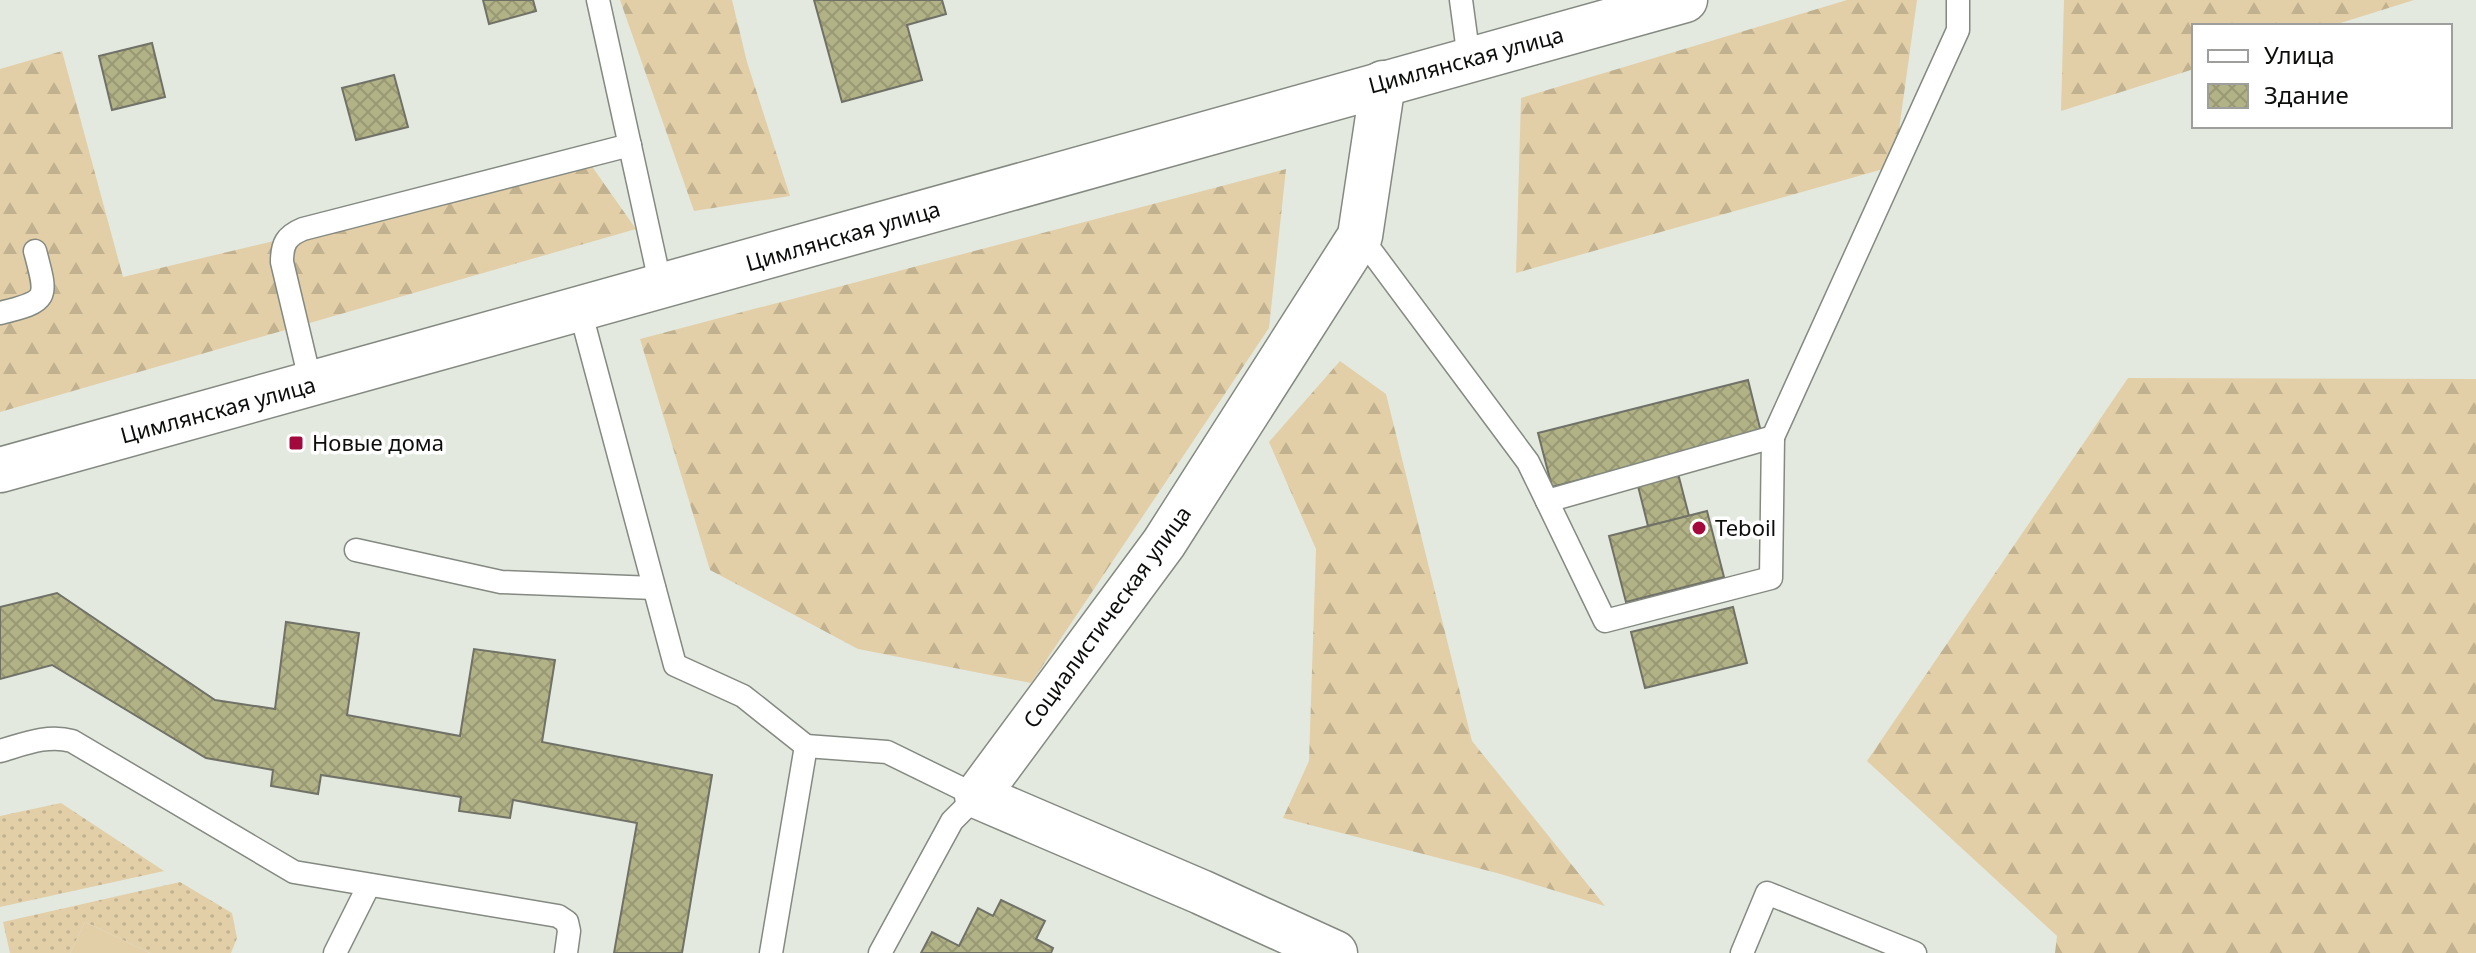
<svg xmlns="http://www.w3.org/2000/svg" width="2476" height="953" viewBox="0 0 2476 953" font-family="'Noto Sans',sans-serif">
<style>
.grass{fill:url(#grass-dots)}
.forest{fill:url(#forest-firs)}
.garden{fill:#e2cfa8}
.building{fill:url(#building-cross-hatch);stroke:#707167;stroke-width:2}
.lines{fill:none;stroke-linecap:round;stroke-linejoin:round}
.lane-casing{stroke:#848a81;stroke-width:25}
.secondary-casing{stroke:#848a81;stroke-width:47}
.primary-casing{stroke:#848a81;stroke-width:47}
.lane{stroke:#fff;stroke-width:22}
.secondary{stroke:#fff;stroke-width:44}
.primary{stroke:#fff;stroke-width:44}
.poi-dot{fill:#a4093e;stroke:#fff;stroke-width:3}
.labels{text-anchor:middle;stroke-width:7;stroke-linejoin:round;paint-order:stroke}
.street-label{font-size:22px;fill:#0c0e0b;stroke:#fff}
.poi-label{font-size:22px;fill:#0c0e0b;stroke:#fff;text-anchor:start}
</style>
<defs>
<pattern id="grass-dots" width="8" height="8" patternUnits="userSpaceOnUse" patternTransform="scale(2)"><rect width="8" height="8" fill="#e2cfa8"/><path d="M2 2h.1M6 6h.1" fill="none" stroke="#c1b18f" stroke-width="1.8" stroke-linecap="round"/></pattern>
<pattern id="forest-firs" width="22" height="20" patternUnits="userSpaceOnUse" patternTransform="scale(2)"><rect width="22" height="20" fill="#e2cfa8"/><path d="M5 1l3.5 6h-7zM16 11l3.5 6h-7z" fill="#c1b18f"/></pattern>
<pattern id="building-cross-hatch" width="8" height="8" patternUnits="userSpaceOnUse" patternTransform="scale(2)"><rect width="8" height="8" fill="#b2b287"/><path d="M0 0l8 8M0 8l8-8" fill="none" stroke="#989873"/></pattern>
</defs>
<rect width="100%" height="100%" fill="#e3e9df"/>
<g class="grass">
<path d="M61,803L164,871L0,907V816Z"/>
<path d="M180,882L232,913L237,938L231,953H150L85,922L70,953H10L3,922Z"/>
</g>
<g class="forest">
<path d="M620,0H732L747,62L790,196L694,211Z"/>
<path d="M1847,0H1917L1894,166L1516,273L1521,98Z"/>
<path d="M2064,0H2414L2331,26H2194V69L2061,111Z"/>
<path d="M62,51L123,277L591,165L636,229L0,412V69Z"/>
<path d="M1286,169L1269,328L1031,683L858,649L710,570L640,339Z"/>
<path d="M1340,361L1386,394L1472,741L1605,906L1497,873L1283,818L1309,761L1316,549L1269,442Z"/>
<path d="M2128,378L2476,379V953H2055L2057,936L1867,761Z"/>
</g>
<path class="garden" d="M85,922L150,953H70Z"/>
<g class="building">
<path d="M483,0H533L536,11L489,24Z"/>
<path d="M814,0H942L946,14L907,25L922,80L842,102Z"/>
<path d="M152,43L165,97L112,110L99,56Z"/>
<path d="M394,75L408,127L356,140L342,88Z"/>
<path d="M1748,380L1761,432L1673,454L1689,516L1648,526L1633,466L1552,487L1538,433Z"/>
<path d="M1707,511L1724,577L1626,602L1609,536Z"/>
<path d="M57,593L215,700L275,709L286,622L359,633L347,715L460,736L474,649L555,660L542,742L712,775L682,953H614L637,823L513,800L510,818L459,811L461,797L321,775L318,794L271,786L273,770L206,758L52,665L0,679V607Z"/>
<path d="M1733,607L1747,663L1645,688L1631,632Z"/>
<path d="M1001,900L1045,921L1036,939L1053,948L1051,953H921L932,932L959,946L978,908L993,916Z"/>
</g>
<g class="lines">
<defs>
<g id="lane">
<path d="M598,0L661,287"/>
<path d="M1461,0L1469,59"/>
<path d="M1360,236L1528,462L1547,501L1773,437L1958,30V0"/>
<path d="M580,310L675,665L743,696L806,746L771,953"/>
<path d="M0,313C49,301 48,299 35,251"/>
<path d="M311,384L282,262C282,244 286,236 303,229L630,145"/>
<path d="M1547,501L1605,621L1771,578L1773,437"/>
<path d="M356,550L501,582L654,588"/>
<path d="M806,746L887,752L977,796L952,821L880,953"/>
<path d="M0,751C24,744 48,734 72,741L294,872L558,916L567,922L569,931L566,953"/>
<path d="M335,953L369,885"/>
<path d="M1742,953L1767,893L1915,953"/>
</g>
<path id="secondary" d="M1335,953L1201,892L977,796L1164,543L1360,236L1383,83"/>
<path id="primary" d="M0,470C562,315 1122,154 1685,0"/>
</defs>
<use href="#lane" class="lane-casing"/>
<use href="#secondary" class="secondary-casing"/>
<use href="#primary" class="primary-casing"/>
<use href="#lane" class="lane"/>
<use href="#secondary" class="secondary"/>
<use href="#primary" class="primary"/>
</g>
<g class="poi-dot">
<rect x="288" y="435" width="16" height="16" rx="4"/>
<circle cx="1699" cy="528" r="8"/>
</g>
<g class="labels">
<g class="street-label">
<text transform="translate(1466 60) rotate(-15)" y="8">Цимлянская улица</text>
<text transform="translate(843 236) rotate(-16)" y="8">Цимлянская улица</text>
<text transform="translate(218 410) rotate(-15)" y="8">Цимлянская улица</text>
<text transform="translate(1107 617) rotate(-54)" y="8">Социалистическая улица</text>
</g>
<g class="poi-label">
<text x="312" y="451">Новые дома</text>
<text x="1715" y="536">Teboil</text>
</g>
</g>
<rect x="2192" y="24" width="260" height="104" fill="#ffffff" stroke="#9e9f9d" stroke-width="2"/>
<rect x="2208" y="50" width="40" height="12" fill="#ffffff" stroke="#9e9f9d" stroke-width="2"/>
<text x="2264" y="64" font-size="24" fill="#0c0e0b">Улица</text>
<rect x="2208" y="84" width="40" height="24" fill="url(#building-cross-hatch)" stroke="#9e9f9d" stroke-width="2"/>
<text x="2264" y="104" font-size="24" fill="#0c0e0b">Здание</text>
</svg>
